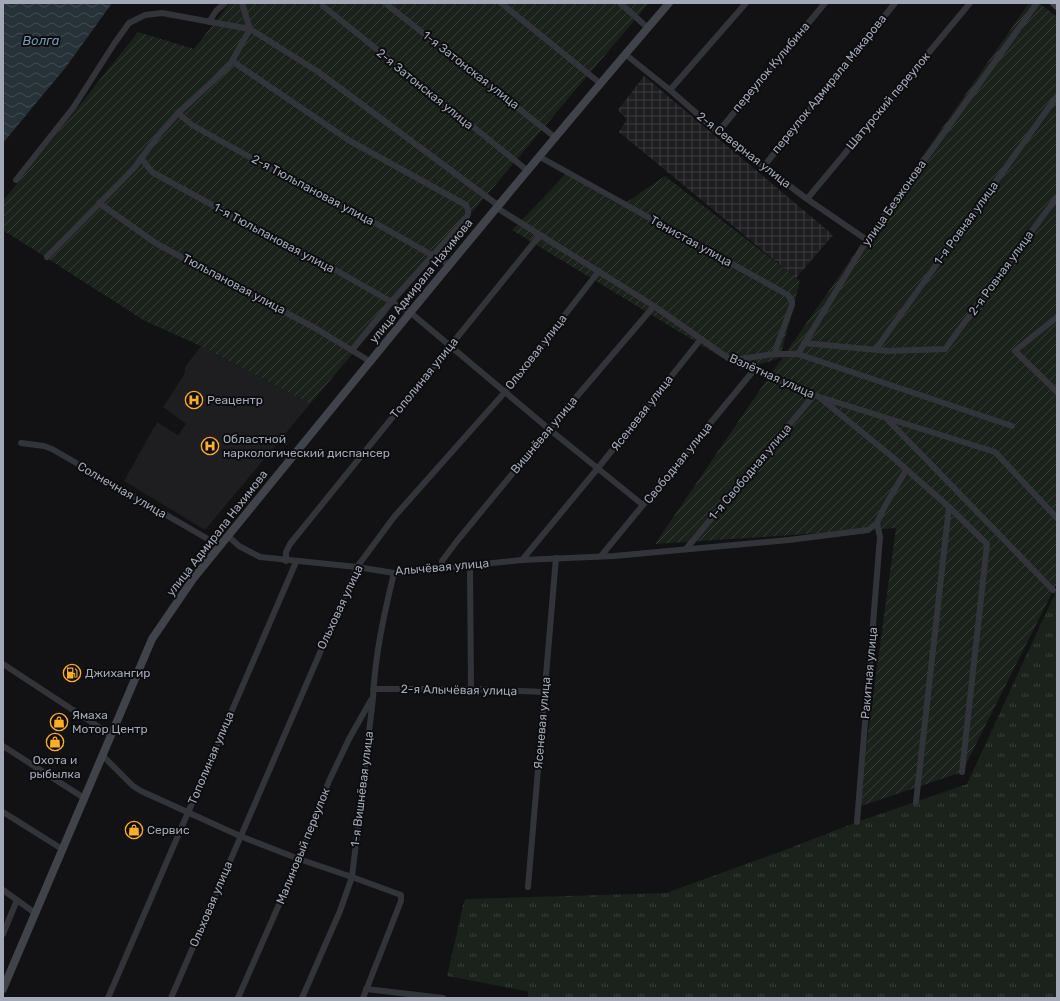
<svg xmlns="http://www.w3.org/2000/svg" width="1060" height="1001" viewBox="0 0 1060 1001" font-family="Rubik,sans-serif">
<style>
.built{fill:#1e1e21}
.industrial{fill:url(#industrial-grid)}
.grass{fill:url(#grass-tufts)}
.garden{fill:url(#garden-furrows)}
.water{fill:url(#water-waves)}
.lines{fill:none;stroke-linecap:round;stroke-linejoin:round}
.minor{stroke:#333439;stroke-width:6}
.secondary{stroke:#404349;stroke-width:8}
.labels{text-anchor:middle;stroke-width:4;stroke-linejoin:round;paint-order:stroke}
.street-label{font-size:12px;fill:#a2a8b6;stroke:#0d0d0f}
.poi-label{font-size:12px;fill:#a2a8b6;stroke:#0d0d0f;text-anchor:start}
.water-label{font-size:13px;font-style:italic;fill:#7598b4;stroke:#0d0d0f}
</style>
<defs>
<pattern id="industrial-grid" width="8" height="8" patternUnits="userSpaceOnUse"><rect width="8" height="8" fill="#1e1e21"/><path d="M0 4h8M4 0v8" fill="none" stroke="#3c3c3f"/></pattern>
<pattern id="grass-tufts" width="24" height="20" patternUnits="userSpaceOnUse"><rect width="24" height="20" fill="#1a221b"/><path d="M3 7l-1-3M5 7V3M7 7l1-3M15 17l-1-3M17 17v-4M19 17l1-3" fill="none" stroke="#383f3a"/></pattern>
<pattern id="garden-furrows" width="10" height="10" patternUnits="userSpaceOnUse"><rect width="10" height="10" fill="#1a221b"/><path d="M-1 1l2-2M0 10L10 0M9 11l2-2" fill="none" stroke="#383f3a"/></pattern>
<pattern id="water-waves" width="16" height="10" patternUnits="userSpaceOnUse"><rect width="16" height="10" fill="#273138"/><path d="M0 5q4-4 8 0t8 0" fill="none" stroke="#434c53"/></pattern>
</defs>
<rect width="100%" height="100%" fill="#121214"/>
<path class="built" d="M201,346L310,404L205,530L124,481L157,422L178,435L186,424L163,407L185,373V367Z"/>
<path class="industrial" d="M644,76L833,235L796,278L619,132L627,119L618,110Z"/>
<path class="grass" d="M1057,589V998H528V992L526,991L447,976L464,902L466,899L666,893L785,850L857,822L967,784Z"/>
<g class="garden">
<path d="M230,3H649L310,404L201,346L145,321L3,230V201L138,32L194,49Z"/>
<path d="M1029,3H1039L1057,17V583L962,772L858,807L896,528L655,544L755,397Z"/>
<path d="M566,174L621,206L665,176L800,281L780,358L742,370L512,230Z"/>
</g>
<path class="water" d="M3,3H112L66,67L3,143Z"/>
<g class="lines">
<g class="minor">
<path d="M242,3L250,29L317,71L499,206"/>
<path d="M385,3L556,138"/>
<path d="M501,3L601,84"/>
<path d="M620,3L648,28"/>
<path d="M323,6L528,171"/>
<path d="M209,22L216,11L225,3"/>
<path d="M625,54L670,90L718,132L807,199L867,240"/>
<path d="M232,61L350,141L466,205C468,210 469,212 467,217L391,302L352,350"/>
<path d="M670,90L746,3"/>
<path d="M178,113L192,125L289,179L332,199L450,265"/>
<path d="M718,132L825,3"/>
<path d="M540,157L788,295L792,301V305L774,354"/>
<path d="M141,158L152,172L267,235L332,268L411,313L549,429L643,505"/>
<path d="M764,166L895,3"/>
<path d="M16,180L73,108L114,44L129,23L145,15L162,13L250,29L232,61L227,68L178,113L161,132L134,168L47,257"/>
<path d="M807,199L970,3"/>
<path d="M99,203L157,244L315,328L371,362"/>
<path d="M497,208L654,306L731,360L819,397L890,455L949,507L987,544L962,772"/>
<path d="M1057,317L1015,351L1057,392"/>
<path d="M804,343L888,351L945,349L1057,197"/>
<path d="M876,349L1057,96"/>
<path d="M798,354L1012,426"/>
<path d="M733,360L774,354H798L867,240L1037,3"/>
<path d="M823,398L995,452L1057,518"/>
<path d="M887,419L1053,590"/>
<path d="M21,443L44,446L52,449L220,546"/>
<path d="M228,536L239,546L260,557L357,567L394,573L522,560L614,556L789,540L868,530L877,523L885,506L906,470"/>
<path d="M686,549L814,395"/>
<path d="M601,556L754,370"/>
<path d="M522,560L598,468L701,339"/>
<path d="M286,561V552L290,544L540,235"/>
<path d="M470,565L471,689"/>
<path d="M442,568V561L457,541L549,429L654,306"/>
<path d="M3,664L111,735"/>
<path d="M373,689H471L545,692"/>
<path d="M3,746L84,798"/>
<path d="M102,755L133,786L141,791L240,836L299,859L352,877L401,895V901L363,998"/>
<path d="M916,802L949,507"/>
<path d="M3,812L62,849"/>
<path d="M857,822L880,537L877,523"/>
<path d="M528,887L556,558"/>
<path d="M3,890L35,913"/>
<path d="M3,934L17,900"/>
<path d="M366,989L443,998"/>
<path d="M108,998L296,562"/>
<path d="M171,998L357,567L394,517L505,392L599,271"/>
<path d="M238,998L299,859L329,781L349,739L371,700"/>
<path d="M302,998L340,911L352,877L373,698C375,655 384,614 394,573"/>
</g>
<g class="secondary">
<path d="M1054,3L1057,6"/>
<path d="M3,989L152,639L193,579C350,386 507,192 669,3"/>
</g>
</g>
<defs>
<symbol id="hospital-ring" viewBox="-11 -11 22 22"><circle r="9.5" fill="#0d0d0f" stroke="#ffaf1f" stroke-width="1.5"/><path d="M-5-5h3v3.5h4V-5h3V5h-3V1.5h-4V5h-3Z" fill="#ffaf1f"/></symbol>
<symbol id="fuel-ring" viewBox="-11 -11 22 22"><circle r="9.5" fill="#0d0d0f" stroke="#ffaf1f" stroke-width="1.5"/><path d="M-5.5-6h7V0h2V4h1.3V-2.5L3-4.5l.8-.8L6-3V5H2.5V1h-1V6h-7ZM-4.2-4.7v3.2H.2V-4.7Z" fill="#ffaf1f"/></symbol>
<symbol id="shop-ring" viewBox="-11 -11 22 22"><circle r="9.5" fill="#0d0d0f" stroke="#ffaf1f" stroke-width="1.5"/><path d="M-5-2.5h2.3a2.7 3.5 0 0 1 5.4 0H5L5.5 6h-11ZM-1.5-2.5h3a1.5 2.3 0 0 0-3 0Z" fill="#ffaf1f"/></symbol>
</defs>
<g fill-rule="evenodd">
<use href="#hospital-ring" x="184" y="390" width="20" height="20"/>
<use href="#hospital-ring" x="200" y="436" width="20" height="20"/>
<use href="#fuel-ring" x="62" y="663" width="20" height="20"/>
<use href="#shop-ring" x="49" y="712" width="20" height="20"/>
<use href="#shop-ring" x="45" y="732" width="20" height="20"/>
<use href="#shop-ring" x="124" y="820" width="20" height="20"/>
</g>
<g class="labels">
<g class="street-label">
<text transform="translate(771 67) rotate(-50)" y="4">переулок Кулибина</text>
<text transform="translate(471 70) rotate(38)" y="4">1-я Затонская улица</text>
<text transform="translate(829 84) rotate(-51)" y="4">переулок Адмирала Макарова</text>
<text transform="translate(425 89) rotate(39)" y="4">2-я Затонская улица</text>
<text transform="translate(888 101) rotate(-50)" y="4">Шатурский переулок</text>
<text transform="translate(744 150) rotate(38)" y="4">2-я Северная улица</text>
<text transform="translate(313 190) rotate(28)" y="4">2-я Тюльпановая улица</text>
<text transform="translate(894 203) rotate(-55)" y="4">улица Безжонова</text>
<text transform="translate(966 223) rotate(-54)" y="4">1-я Ровная улица</text>
<text transform="translate(274 238) rotate(28)" y="4">1-я Тюльпановая улица</text>
<text transform="translate(691 241) rotate(29)" y="4">Тенистая улица</text>
<text transform="translate(1001 273) rotate(-54)" y="4">2-я Ровная улица</text>
<text transform="translate(421 281) rotate(-51)" y="4">улица Адмирала Нахимова</text>
<text transform="translate(234 284) rotate(28)" y="4">Тюльпановая улица</text>
<text transform="translate(536 352) rotate(-52)" y="4">Ольховая улица</text>
<text transform="translate(772 376) rotate(24)" y="4">Взлётная улица</text>
<text transform="translate(424 378) rotate(-51)" y="4">Тополиная улица</text>
<text transform="translate(642 413) rotate(-52)" y="4">Ясеневая улица</text>
<text transform="translate(544 435) rotate(-50)" y="4">Вишнёвая улица</text>
<text transform="translate(678 463) rotate(-51)" y="4">Свободная улица</text>
<text transform="translate(750 472) rotate(-50)" y="4">1-я Свободная улица</text>
<text transform="translate(122 490) rotate(30)" y="4">Солнечная улица</text>
<text transform="translate(217 533) rotate(-52)" y="4">улица Адмирала Нахимова</text>
<text transform="translate(442 567) rotate(-5)" y="4">Алычёвая улица</text>
<text transform="translate(340 607) rotate(-65)" y="4">Ольховая улица</text>
<text transform="translate(869 673) rotate(-85)" y="4">Ракитная улица</text>
<text transform="translate(459 690) rotate(1)" y="4">2-я Алычёвая улица</text>
<text transform="translate(542 723) rotate(-85)" y="4">Ясеневая улица</text>
<text transform="translate(211 758) rotate(-67)" y="4">Тополиная улица</text>
<text transform="translate(362 789) rotate(-83)" y="4">1-я Вишнёвая улица</text>
<text transform="translate(303 846) rotate(-68)" y="4">Малиновый переулок</text>
<text transform="translate(211 904) rotate(-67)" y="4">Ольховая улица</text>
</g>
<g class="poi-label">
<text x="207" y="404">Реацентр</text>
<text x="223" y="443">Областной<tspan x="223" dy="14">наркологический диспансер</tspan></text>
<text x="85" y="677">Джихангир</text>
<text x="72" y="719">Ямаха<tspan x="72" dy="14">Мотор Центр</tspan></text>
<text x="55" y="764" text-anchor="middle">Охота и<tspan x="55" dy="14">рыбылка</tspan></text>
<text x="147" y="834">Сервис</text>
</g>
<g class="water-label">
<text x="41" y="45">Волга</text>
</g>
</g>
<rect width="1060" height="1001" fill="none" stroke="#a2a8b6" stroke-width="8"/>
</svg>
